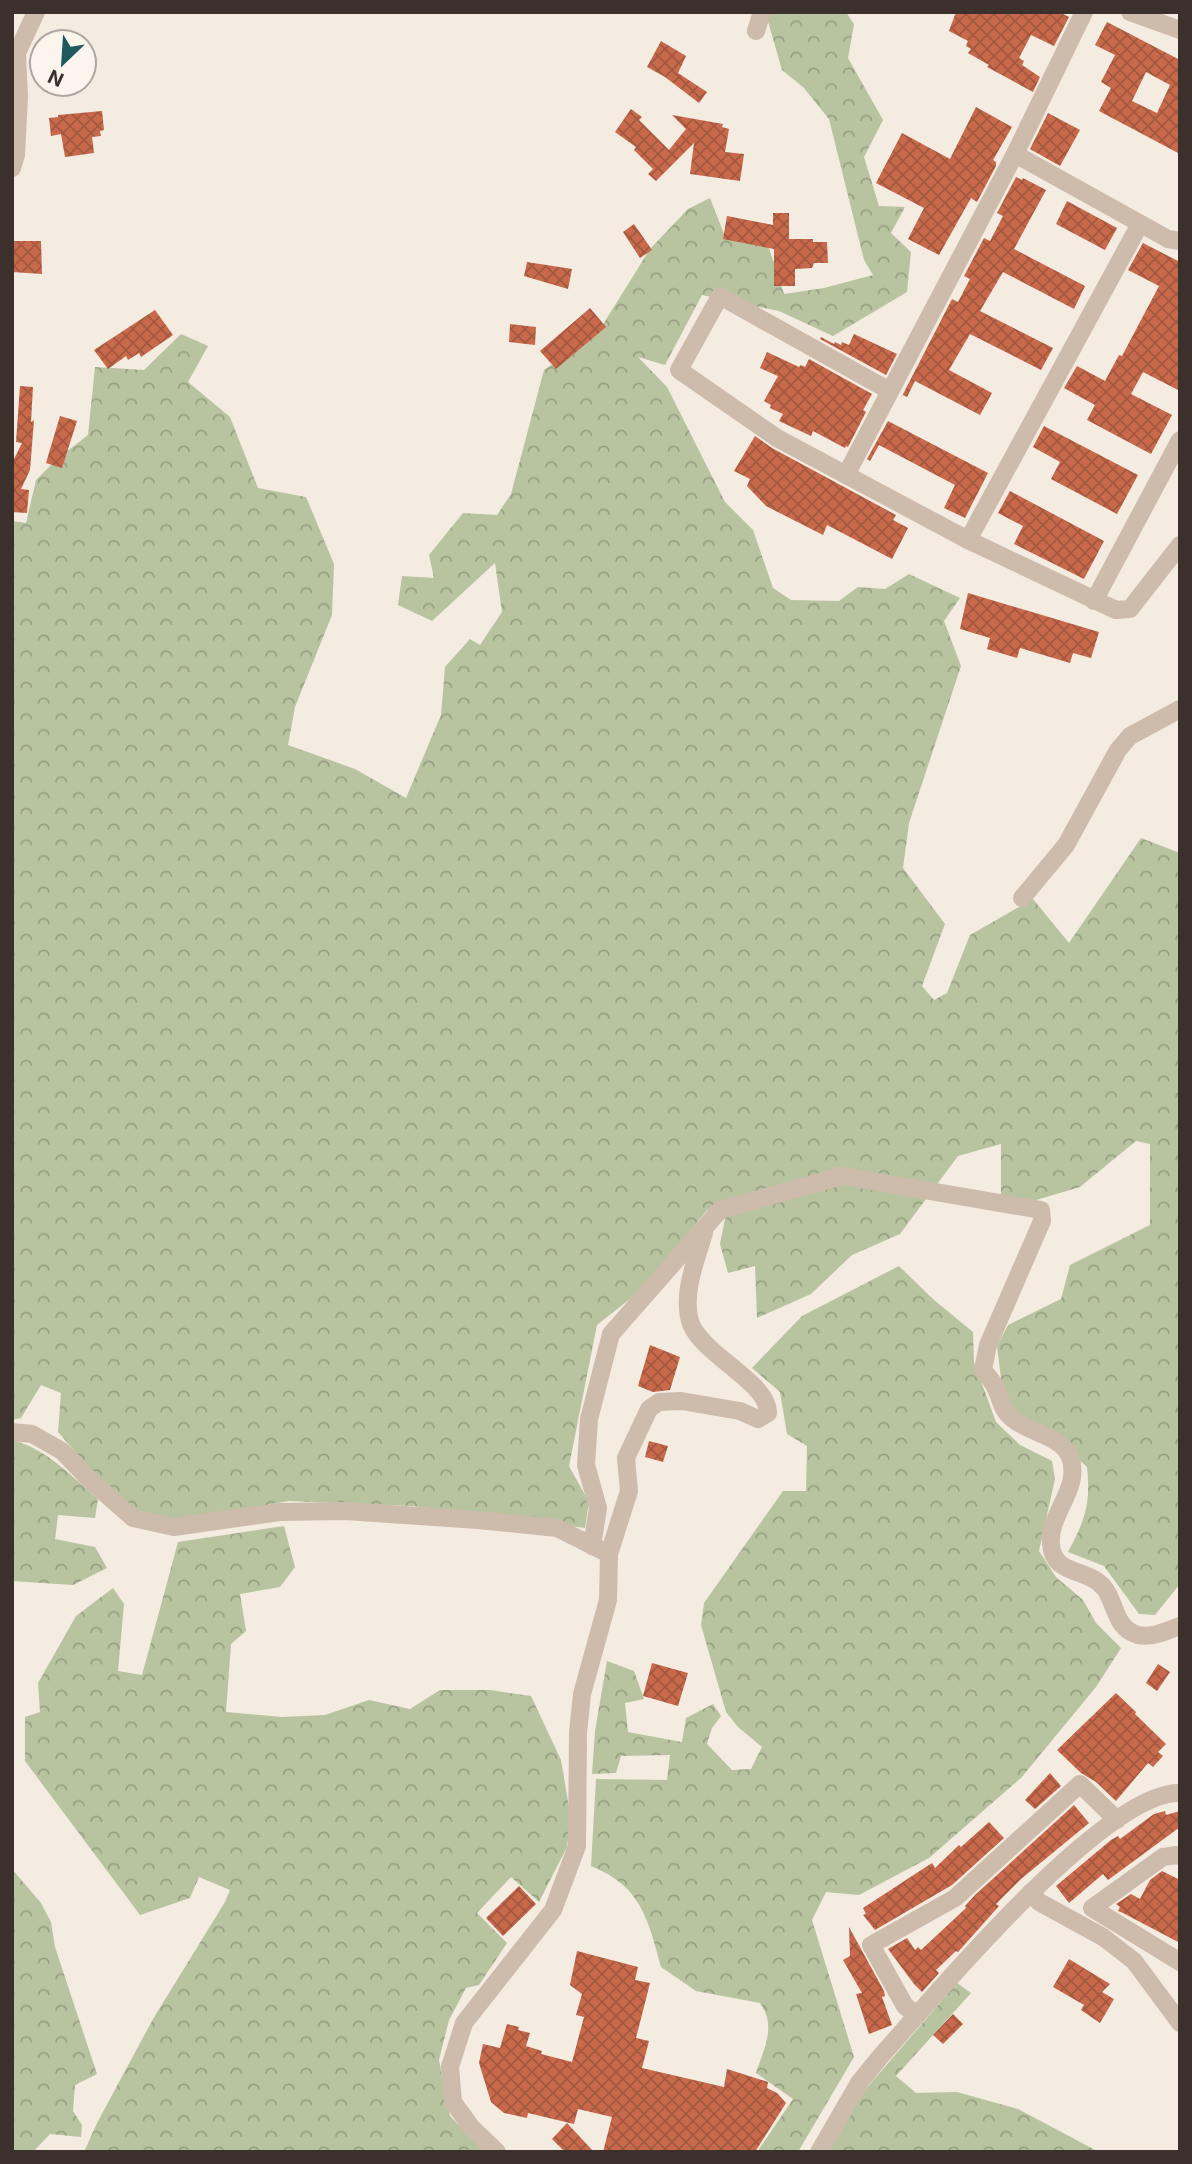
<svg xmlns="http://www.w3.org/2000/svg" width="1192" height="2164" viewBox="0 0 1192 2164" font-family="Inter,sans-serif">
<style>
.forest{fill:url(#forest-crowns)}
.building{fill:url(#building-cross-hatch);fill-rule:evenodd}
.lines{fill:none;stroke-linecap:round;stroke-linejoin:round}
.minor{stroke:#cdbbac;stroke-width:18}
</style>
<defs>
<pattern id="forest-crowns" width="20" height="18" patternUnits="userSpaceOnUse" patternTransform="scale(1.75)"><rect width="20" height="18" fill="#b8c4a0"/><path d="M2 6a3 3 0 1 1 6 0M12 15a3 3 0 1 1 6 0" fill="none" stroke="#97a083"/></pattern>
<pattern id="building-cross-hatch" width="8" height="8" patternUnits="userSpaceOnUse" patternTransform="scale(1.75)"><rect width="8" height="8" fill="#c8694b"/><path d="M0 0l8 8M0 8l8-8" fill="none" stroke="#a4573f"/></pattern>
</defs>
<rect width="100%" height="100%" fill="#f4ebe1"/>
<g class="forest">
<path d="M769,12H846L854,24L848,58L883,120L864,157L879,206L905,207L891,233L911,252L907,292L833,336L779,311L702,295L665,365L638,357L667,387L725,502L753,530L773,588L791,600L839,601L858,587L885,589L909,574L960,598L944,621L961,666L909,823L903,868L945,924L922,986L934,1000L947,993L970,935L1033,899L1069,943L1141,838L1180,853V1584L1155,1615L1139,1614L1104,1566L1068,1552C1085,1520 1091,1504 1087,1467L1061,1443L1004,1403L997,1346L1008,1325L1061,1299L1070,1265L1150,1225V1144L1136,1141L1080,1187L1033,1201L1001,1200V1144L958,1156L900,1234L852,1255L811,1294L757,1318L755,1266L728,1273L720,1244L728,1204L707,1210L645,1287L597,1325L569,1466L589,1502L585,1528L412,1506L289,1501L178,1521L133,1511L97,1477L58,1432L61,1393L41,1385L21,1418L12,1420V521L26,523L36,480L56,460L88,435L95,367L144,370L181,334L208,346L188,382L230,417L258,488L306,497L334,564L332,615L295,707L288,745L355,769L406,798L441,715L445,667L470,639L480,645L502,612L495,563L432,621L398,605L402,576L434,578L429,555L463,513L497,515L511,494L544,370L597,334L650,249L688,209L710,198L726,239L767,242L784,294L824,288L873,275L864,260L829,119L803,87L782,70L767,18Z"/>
<path d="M899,1266L934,1300L973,1332L974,1362L996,1422L1020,1445L1052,1461L1055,1479L1039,1551L1056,1577L1083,1600L1096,1623L1121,1648L1096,1687L1021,1778L929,1858L859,1895L826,1892L812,1920L854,2057L798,2152H757L793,2099L756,2073C764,2048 777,2026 760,2003L696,1991L661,1967C648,1919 641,1886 591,1866L596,1779L667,1780L670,1755L621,1756L616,1773L592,1774L595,1731L607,1661L634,1671L644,1699L625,1703L628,1732L682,1742L686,1718L713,1704L721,1716L712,1728L707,1744L732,1770L751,1769L762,1747L738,1727L726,1712L701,1625L704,1603L783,1491H806L807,1446L787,1434L780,1392L752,1368L802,1316Z"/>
<path d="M12,1440C47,1449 71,1476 98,1499L95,1518L58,1515L55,1539L95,1547L107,1568L73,1585L12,1581Z"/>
<path d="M284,1526L295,1567L280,1587L240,1594L246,1631L231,1644L226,1712L282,1717L325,1715L369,1700L410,1709L440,1690H490L531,1696L561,1760L571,1819L567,1847L539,1902L511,1877L477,1913L507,1943L479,1985L466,1988L449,2020L439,2060L450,2116L485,2152H84L97,2123L153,2019L225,1902L230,1890L199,1877L190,1898L140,1915L25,1761V1717L40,1712L38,1683L76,1616L113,1588L124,1604L118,1671L142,1675L178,1542Z"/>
<path d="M12,1869L41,1903L51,1922L55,1947L97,2074L75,2085L73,2111L82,2125L81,2137L50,2134L33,2152H12Z"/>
<path d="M957,1983L971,1993L896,2076L916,2093L957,2092L1018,2109L1099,2152H827L865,2090Z"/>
</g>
<g class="building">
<path d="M956,12H1059L1069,17L1054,46L1031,35L1019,58L1024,61L1022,65L1040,77L1033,92L987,67L989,65L968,53L971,49L966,46L968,41L949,31Z"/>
<path d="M1107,22L1180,60V154L1099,111L1111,88L1101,82L1115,55L1095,45ZM1146,72L1170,85L1157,113L1132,101Z"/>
<path d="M661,41L686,56L678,73L707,92L699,103L665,77L647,67Z"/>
<path d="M976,107L1012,127L993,160L996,162V166L977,202L971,198L939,255L908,239L924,208L876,183L902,133L950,159Z"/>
<path d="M631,109L642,117L639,120L669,150L686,129L672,115L723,124L722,127L729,129L725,152L744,154L740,181L690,174L694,143L656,181L648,174L653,169L634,150L636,147L615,132Z"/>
<path d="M102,111L104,130L100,131L101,136L92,137L94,153L65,157L61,134L51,136L49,118L58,117V115Z"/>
<path d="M1048,113L1080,130L1060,166L1030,149Z"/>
<path d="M1016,177L1022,180L1023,178L1046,190L1014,249L1085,286L1074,309L1003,272L980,311L1053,348L1041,370L970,334L949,370L992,393L980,415L915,381L907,397L903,395L900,400L952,299L958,302L970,279L964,276L984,238L990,241L1003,216L997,213Z"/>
<path d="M1067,201L1117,228L1105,250L1056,224Z"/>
<path d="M773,213H789V239H813V242H827L828,263H814L812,268L795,269V286H774V249L723,239L727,216L773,225Z"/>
<path d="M634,224L652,250L640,258L623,232Z"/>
<path d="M12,241H41L42,274L12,272Z"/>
<path d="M1143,243L1180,262V391L1143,372L1131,394L1172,415L1151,454L1087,420L1095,405L1064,388L1077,366L1105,381L1119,355L1122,356L1159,286L1128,270Z"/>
<path d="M527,262L572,269L568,289L524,276Z"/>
<path d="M590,308L606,327L556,369L540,351Z"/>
<path d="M155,310L173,335L141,357L139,353L128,360L126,356L108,369L94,350Z"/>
<path d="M510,324L536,327L535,345L509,342Z"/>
<path d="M854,334L897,354L886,375L820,339L821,337L834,344L835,342L841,345L842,342L849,345Z"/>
<path d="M767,352L799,367L801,365L805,367L809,359L872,394L863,410L866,412L848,447L846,446L845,448L813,431L811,436L779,421L783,414L770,408L771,405L764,401L778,376L760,368Z"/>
<path d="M20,386L33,387L31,422L34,420L30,470L21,489L29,490L27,513L12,512V463L22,443L16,442Z"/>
<path d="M60,416L77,421L62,468L46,463Z"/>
<path d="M888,421L988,473L965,518L944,508L955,485L879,445L870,461L867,459Z"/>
<path d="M1044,426L1138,475L1117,514L1051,479L1060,462L1033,447Z"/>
<path d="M755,436L772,448L896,515L893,520L908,528L892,559L827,525L823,535L766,506L747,486L750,479L734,471Z"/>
<path d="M1010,491L1104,541L1084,579L1014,544L1023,526L998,513Z"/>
<path d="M968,593L1099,632L1091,658L1073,653L1070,663L1020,648L1017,658L987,649L990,638L960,629Z"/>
<path d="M650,1345L680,1357L670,1390L653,1392L638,1386Z"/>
<path d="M649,1441L668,1446L663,1462L645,1457Z"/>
<path d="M652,1663L688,1673L678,1706L643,1696Z"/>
<path d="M1158,1664L1170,1672L1157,1691L1146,1683Z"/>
<path d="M1116,1693L1136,1712L1135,1714L1166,1744L1158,1752L1163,1756L1153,1767L1148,1763L1116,1801L1096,1782L1081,1773L1057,1750Z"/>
<path d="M1050,1773L1061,1786L1035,1809L1025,1800Z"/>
<path d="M1074,1805L1089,1823L1021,1879L996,1904L999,1906L958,1952L956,1951L936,1970L939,1973L922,1992L914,1984L888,1949L907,1938L915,1950L918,1947L921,1950L966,1908L965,1906L975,1895Z"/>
<path d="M1165,1811L1166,1815L1180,1811V1827L1108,1880L1103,1874L1069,1903L1056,1886L1111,1840L1118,1836L1120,1839L1154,1814Z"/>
<path d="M989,1822L1004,1838L952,1885L875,1930L863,1915L866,1914L863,1908L932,1863L935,1868L959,1845L961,1847Z"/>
<path d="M1162,1871L1180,1880V1943L1123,1913L1118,1911L1120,1907L1116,1904L1131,1894L1140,1899L1150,1880Z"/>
<path d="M519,1886L536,1904L503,1936L486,1918Z"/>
<path d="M849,1927L884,1991L885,1996L882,1997L892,2025L869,2034L856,1994L862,1993L843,1960L850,1956Z"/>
<path d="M577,1951L638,1967L635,1980L650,1983L636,2038L649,2041L642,2068L724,2087L727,2069L768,2082L767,2088L777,2093L786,2103L755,2152H603L612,2117L578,2109L574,2124L528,2113L527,2118L504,2113L491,2102L479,2063L483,2044L500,2048L507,2024L519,2027L518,2030L530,2033L526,2046L542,2051L541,2054L572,2062L584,2017L576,2015L582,1994L570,1985Z"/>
<path d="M1069,1959L1110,1984L1102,1992L1114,1999L1100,2023L1081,2010L1084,2005L1053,1987Z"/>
<path d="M953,2014L963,2024L943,2044L933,2035Z"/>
<path d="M567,2123L594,2152H565L552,2139Z"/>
</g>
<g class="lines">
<g class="minor">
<path d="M1130,12L1180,30"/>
<path d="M756,31L762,12"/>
<path d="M1015,154L1168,239L1180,241"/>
<path d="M12,168L16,155L19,97L17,53L36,12"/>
<path d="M890,391L720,296L679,370L777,438L968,540L1116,610L1130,609L1180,545"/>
<path d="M846,475L1015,154L1084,12"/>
<path d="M968,540L1140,224"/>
<path d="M1094,601L1180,440"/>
<path d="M1022,898L1066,845L1118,750L1130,736L1180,709"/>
<path d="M12,1432L32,1434L62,1451L92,1482L133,1518L174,1527L280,1512L345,1511L478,1520L557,1528L609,1554L608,1600L582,1694L578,1733L577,1846L553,1910L464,2023L450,2067L453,2102L472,2128L497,2152"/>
<path d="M592,1546L598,1508L586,1465L589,1419L611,1334L720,1210L842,1176L1041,1210L1042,1221L988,1345L983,1370C986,1374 990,1378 993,1383C1001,1396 1000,1409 1013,1419C1029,1433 1062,1436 1070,1457C1082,1488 1048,1514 1051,1544C1053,1577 1089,1567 1105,1589C1116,1604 1115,1629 1138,1635C1152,1638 1167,1631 1180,1626"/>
<path d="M609,1554L629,1491L626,1458L649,1409L659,1402L681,1401L740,1411L758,1419L768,1413C769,1383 704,1356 691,1324C681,1296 696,1260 704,1233"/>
<path d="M1180,1856L1177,1855L1163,1857L1092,1908L1180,1962"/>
<path d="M1031,1892L1039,1902L1103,1937L1134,1961L1180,2023"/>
<path d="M917,2015L905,2006L871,1945L955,1898L1080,1784L1117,1820"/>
<path d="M819,2152L859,2083L880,2057C933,1998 1104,1791 1180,1793"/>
</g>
</g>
<rect width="1192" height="2164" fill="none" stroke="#3b302b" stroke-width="28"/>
<g transform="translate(63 63) rotate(205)"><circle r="33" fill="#fbf5ee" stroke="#aea6a0" stroke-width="2"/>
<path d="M0-5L12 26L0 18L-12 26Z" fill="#1f5a5e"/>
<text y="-10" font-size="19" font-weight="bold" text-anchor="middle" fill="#3b302b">N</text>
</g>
</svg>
